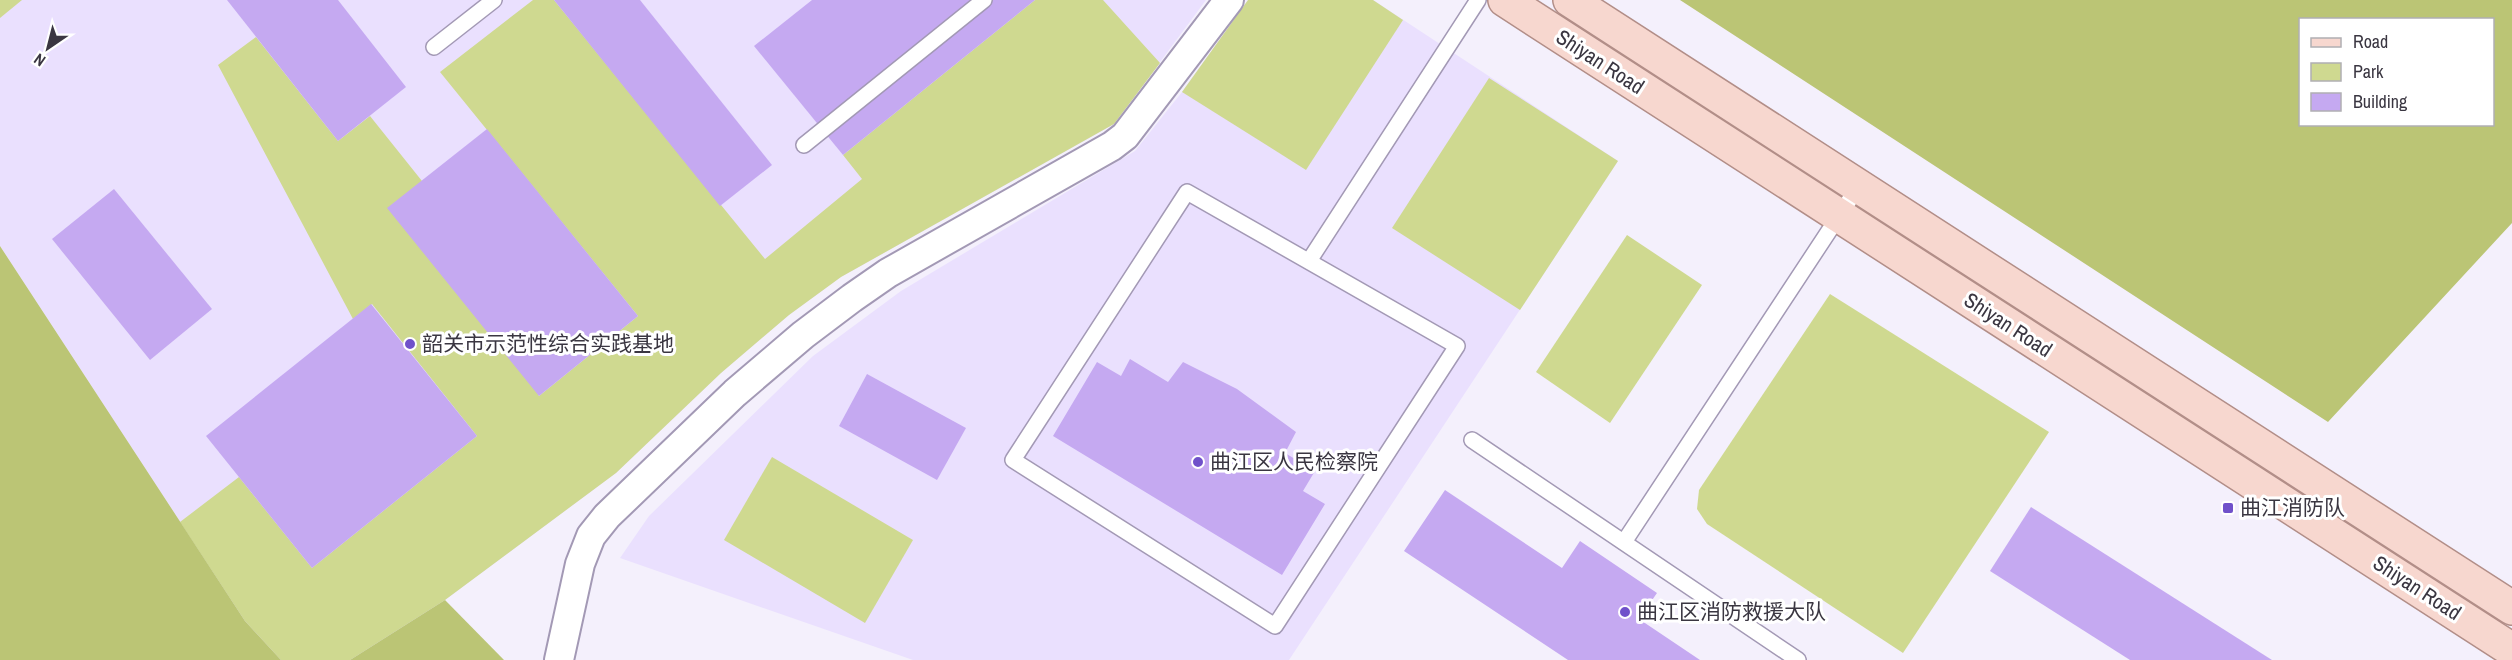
<svg xmlns="http://www.w3.org/2000/svg" width="2512" height="660" viewBox="0 0 2512 660" font-family="'Archivo Narrow','Noto Sans SC',sans-serif">
<style>
.built{fill:#eae0fe}
.green{fill:#cfd990}
.forest{fill:#bbc575;fill-rule:evenodd}
.building{fill:#c5a9f1}
.lines{fill:none;stroke-linecap:round;stroke-linejoin:round}
.lane-casing{stroke:#a399b5;stroke-width:18}
.street-casing{stroke:#a399b5;stroke-width:32}
.primary-casing{stroke:#b28e88;stroke-width:36}
.lane{stroke:#fff;stroke-width:15}
.street{stroke:#fff;stroke-width:28}
.primary{stroke:#f7d7cf;stroke-width:33}
.poi-dot{fill:#7051ca;stroke:#fff;stroke-width:2}
.labels{text-anchor:middle;stroke-width:6;stroke-linejoin:round;paint-order:stroke}
.street-label{font-size:21px;fill:#3a3641;stroke:#fff}
.poi-label{font-size:21px;fill:#3a3641;stroke:#fff;text-anchor:start}
</style>
<rect width="100%" height="100%" fill="#f4f0fc"/>
<g class="built">
<path d="M0,0H1206L1114,124L841,277L789,315L721,373L616,473L445,600L350,660H281L245,621L0,246Z"/>
<path d="M1248,0H1373L1618,161L1289,660H913L620,558L649,516L813,356L901,291L1135,151L1182,92Z"/>
</g>
<g class="green">
<path d="M0,0H22L0,18Z"/>
<path d="M533,0H554L765,259L862,179L843,155L1035,0H1103L1160,63L1114,124L841,277L789,315L721,373L616,473L445,600L350,660H281L245,621L180,522L239,477L312,568L477,436L372,304L353,319L218,65L256,37L338,141L370,116L422,181L539,396L638,316L440,72Z"/>
<path d="M1248,0H1373L1403,20L1306,170L1182,92Z"/>
<path d="M1489,78L1618,161L1520,310L1392,228Z"/>
<path d="M1627,235L1702,285L1610,423L1536,372Z"/>
<path d="M1830,294L2049,432L1903,653L1707,524L1697,509L1699,490Z"/>
<path d="M772,457L913,540L865,623L724,540Z"/>
</g>
<g class="forest">
<path d="M1680,0H2512V223L2328,422ZM2300,20H2492V124H2300Z"/>
<path d="M0,246L245,621L281,660H0Z"/>
<path d="M445,600L504,660H350Z"/>
</g>
<g class="building">
<path d="M227,0H338L406,87L338,141Z"/>
<path d="M554,0H640L772,165L720,206Z"/>
<path d="M812,0H1035L843,155L754,46Z"/>
<path d="M487,129L638,316L539,396L387,208Z"/>
<path d="M114,189L212,309L150,360L52,239Z"/>
<path d="M371,304L477,436L312,568L206,436Z"/>
<path d="M1130,359L1168,382L1183,362L1237,389L1296,432L1285,453L1315,471L1303,491L1325,504L1282,575L1053,436L1097,362L1121,376Z"/>
<path d="M867,374L966,428L937,480L839,426Z"/>
<path d="M1445,490L1562,568L1580,541L1657,593L1639,619L1700,660H1568L1404,551Z"/>
<path d="M2031,507L2272,660H2130L1990,571Z"/>
</g>
<g class="lines">
<defs>
<g id="lane">
<path d="M434,47L494,0"/>
<path d="M804,145L984,0"/>
<path d="M1187,192L1457,346L1275,626L1013,460Z"/>
<path d="M1309,261L1478,0"/>
<path d="M1472,440L1798,660"/>
<path d="M1624,542L1858,187"/>
</g>
<path id="street" d="M559,660L580,564L591,536L607,516L735,393L803,335L852,298L888,273L1112,146L1125,136L1229,0"/>
<g id="primary">
<path d="M1505,0L2512,650"/>
<path d="M1570,0L2512,608"/>
</g>
</defs>
<use href="#lane" class="lane-casing"/>
<use href="#street" class="street-casing"/>
<use href="#primary" class="primary-casing"/>
<use href="#lane" class="lane"/>
<use href="#street" class="street"/>
<use href="#primary" class="primary"/>
</g>
<g class="poi-dot">
<circle cx="410" cy="344" r="6"/>
<circle cx="1198" cy="462" r="6"/>
<rect x="2222" y="502" width="12" height="12" rx="3"/>
<circle cx="1625" cy="612" r="6"/>
</g>
<g class="labels">
<g class="street-label">
<text transform="translate(1600 62) rotate(33)" y="7">Shiyan Road</text>
<text transform="translate(2008 325) rotate(33)" y="7">Shiyan Road</text>
<text transform="translate(2417 588) rotate(33)" y="7">Shiyan Road</text>
</g>
<g class="poi-label">
<text x="422" y="351">韶关市示范性综合实践基地</text>
<text x="1210" y="469">曲江区人民检察院</text>
<text x="2240" y="515">曲江消防队</text>
<text x="1637" y="619">曲江区消防救援大队</text>
</g>
</g>
<rect x="2299" y="18" width="195" height="108" fill="#ffffff" stroke="#b0afb3" stroke-width="1.5"/>
<rect x="2311" y="38" width="30" height="9" fill="#f7d7cf" stroke="#b0afb3" stroke-width="1.5"/>
<text x="2353" y="48" font-size="18" fill="#3a3641">Road</text>
<rect x="2311" y="63" width="30" height="18" fill="#cfd990" stroke="#b0afb3" stroke-width="1.5"/>
<text x="2353" y="78" font-size="18" fill="#3a3641">Park</text>
<rect x="2311" y="93" width="30" height="18" fill="#c5a9f1" stroke="#b0afb3" stroke-width="1.5"/>
<text x="2353" y="108" font-size="18" fill="#3a3641">Building</text>
<g transform="translate(48 48) rotate(215)" stroke="#ffffff" stroke-width="4.5" paint-order="stroke">
<path d="M0-4.5L10 22L0 15L-10 22Z" fill="#3a3641"/>
<text y="-9" font-size="16" font-weight="bold" text-anchor="middle" fill="#3a3641">N</text>
</g>
</svg>
